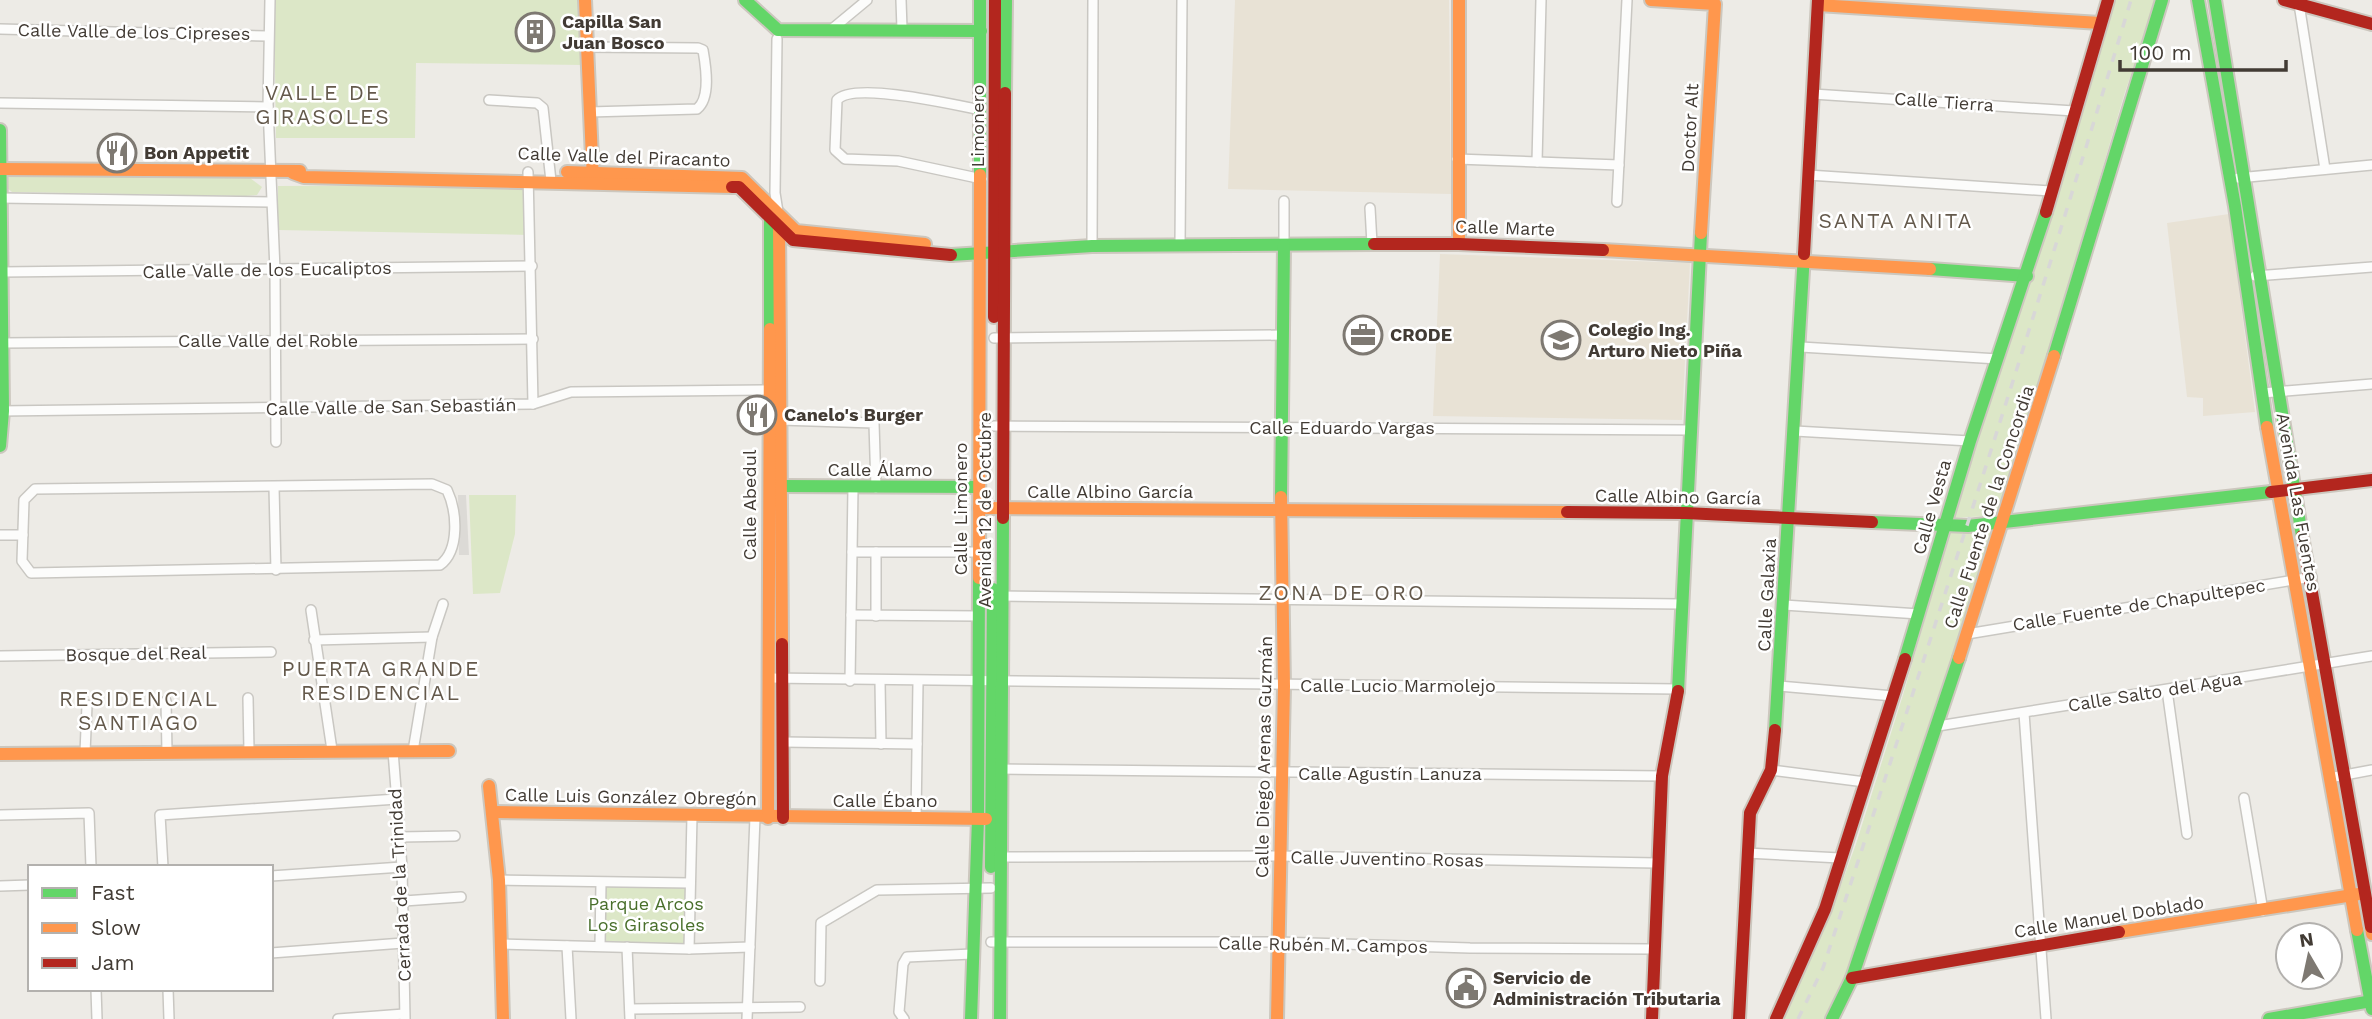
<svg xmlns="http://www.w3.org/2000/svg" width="2372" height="1019" viewBox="0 0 2372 1019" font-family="'Work Sans',sans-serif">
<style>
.education{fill:#e8e2d5}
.green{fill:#dce7c7}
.parking{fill:#dcdad6}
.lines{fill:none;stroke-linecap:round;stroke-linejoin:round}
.street-casing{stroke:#c9c7c2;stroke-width:12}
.fast-casing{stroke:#ccc7be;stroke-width:16}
.slow-casing{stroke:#ccc7be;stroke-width:16}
.jam-casing{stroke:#ccc7be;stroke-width:16}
.street{stroke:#fcfcfb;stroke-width:9}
.fast{stroke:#63d668;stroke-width:12}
.slow{stroke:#ff974d;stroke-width:12}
.jam{stroke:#b3261e;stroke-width:12}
.rail{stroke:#d8d7d7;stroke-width:3.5;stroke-dasharray:9 9;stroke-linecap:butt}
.labels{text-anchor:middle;stroke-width:5;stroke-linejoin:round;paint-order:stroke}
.poi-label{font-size:18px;font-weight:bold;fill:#423b34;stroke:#fff;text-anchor:start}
.street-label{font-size:18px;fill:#423b34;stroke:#fff}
.park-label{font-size:18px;fill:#496f2b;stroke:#fff}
.quarter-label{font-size:21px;letter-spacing:2px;fill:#64594b;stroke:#fff}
</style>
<rect width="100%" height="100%" fill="#edebe6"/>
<g class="education">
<path d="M1235,0H1449L1451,194L1228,189Z"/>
<path d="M2229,214L2255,412L2203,416V398L2187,397L2167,223Z"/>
<path d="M1440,254L1690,263L1682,420L1433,416Z"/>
</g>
<g class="green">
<path d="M274,0H582L584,65L416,63L415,138H276Z"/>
<path d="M2112,0H2157L2125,92L2000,515L1955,518L1954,513Z"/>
<path d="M12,173L250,178L262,187L257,195L246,196L12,192L6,187V176Z"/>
<path d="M528,185L530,235L278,230V186Z"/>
<path d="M469,495H516L515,534L500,593L473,594Z"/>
<path d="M1950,532H1997L1844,981L1826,1019H1781L1833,907L1856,844L1903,695Z"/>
<path d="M604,884L688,886L686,944L603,942Z"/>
</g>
<path class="parking" d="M458,495H466L469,555H459Z"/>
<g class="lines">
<defs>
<g id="street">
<path d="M270,0L268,107L275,270L276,442"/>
<path d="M901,0L902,29"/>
<path d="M2299,4L2325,169"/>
<path d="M0,29L268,36"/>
<path d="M832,29L867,0"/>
<path d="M777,39L775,193L778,212"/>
<path d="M586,47L698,48L703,50C706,67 711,98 697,109L589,112"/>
<path d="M1813,94L2074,111"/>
<path d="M489,100L537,103L543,108L551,181"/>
<path d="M0,103L268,107"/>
<path d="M981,110C956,105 853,81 837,100L835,150L845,159L898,161L982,179"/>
<path d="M1457,159L1619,165"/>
<path d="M1537,162L1541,0"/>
<path d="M528,172L533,404"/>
<path d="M1808,175L2050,191"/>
<path d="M2238,178L2372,165"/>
<path d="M0,198L271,202"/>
<path d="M1617,202L1627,0"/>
<path d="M1370,208L1372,244"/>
<path d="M1180,245L1182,0"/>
<path d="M1284,245V201"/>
<path d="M1092,246L1093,0"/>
<path d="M2,272L532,266"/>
<path d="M2255,276L2372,267"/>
<path d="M994,338L1283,335"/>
<path d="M2,343L533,339"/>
<path d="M1801,347L1998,359"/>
<path d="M2262,393L2372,384"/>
<path d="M0,411L533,404L571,392L774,390"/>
<path d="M780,420L874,423L876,488"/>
<path d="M994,426L1690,430"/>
<path d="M1795,431L1970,441"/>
<path d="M432,484L447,490C457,511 460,550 440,565L31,573L22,561L24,500L35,489Z"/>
<path d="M274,487L276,570"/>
<path d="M0,535H23"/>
<path d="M852,552H979"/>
<path d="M998,596L1681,604"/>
<path d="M1784,605L1919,614"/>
<path d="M311,610L332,750"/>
<path d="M851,615L978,616"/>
<path d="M876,616V552"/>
<path d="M1967,634L2312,577"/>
<path d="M314,640L432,637"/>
<path d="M0,656L271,652"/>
<path d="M768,678L1678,689"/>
<path d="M850,681L853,488"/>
<path d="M880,681L881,744"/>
<path d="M1779,686L1893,696"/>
<path d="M2167,690L2187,834"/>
<path d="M248,698L249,751"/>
<path d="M166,701L167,752"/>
<path d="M2024,713L2046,1019"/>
<path d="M1938,726L2372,656"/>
<path d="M783,742L917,744"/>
<path d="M393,751L402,867L405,1019"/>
<path d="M413,751L432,637L443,604"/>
<path d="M85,753L87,705"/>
<path d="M997,769L1662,776"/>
<path d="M1771,770L1865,782"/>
<path d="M2329,778L2372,770"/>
<path d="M2244,798L2263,911"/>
<path d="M0,815L89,813L91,867"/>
<path d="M916,819L918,682"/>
<path d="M400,837L455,836"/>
<path d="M1747,853L1840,858"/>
<path d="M997,857L1279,856L1656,863"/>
<path d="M163,867L160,815L397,799"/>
<path d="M271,876L402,867"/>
<path d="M499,880L690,883"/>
<path d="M0,886L30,885"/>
<path d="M404,901L461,897"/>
<path d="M991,942H1278L1470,948L1654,949"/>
<path d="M502,944L689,949L750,947"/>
<path d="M567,946L571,1019"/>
<path d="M600,946L601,883"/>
<path d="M627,947L630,1019"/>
<path d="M689,949L692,816"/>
<path d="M271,953L403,943"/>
<path d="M820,981L821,923L877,890L991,888"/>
<path d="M96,989L97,1019"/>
<path d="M168,989L169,1019"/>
<path d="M630,1009L800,1007"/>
<path d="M338,1019L404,1014"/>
<path d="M747,1019L755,817"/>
<path d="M904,1019L899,1012L903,964L907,957L972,954"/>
</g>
<g id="fast">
<path d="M745,0L778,30L981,31"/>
<path d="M2198,0L2235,206L2267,427"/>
<path d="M2215,0L2302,536"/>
<path d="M1005,93L1006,0"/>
<path d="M0,130L3,411L0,446"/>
<path d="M980,175V0"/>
<path d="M951,255L1092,246L1374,244"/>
<path d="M1930,269L2027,276"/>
<path d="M770,329V215"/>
<path d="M2054,356L2162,0"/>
<path d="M781,486L979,487"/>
<path d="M1281,497L1284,245"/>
<path d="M1872,522L1968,526L2271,492"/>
<path d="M1905,659L1970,441L2046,212"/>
<path d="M1678,691L1701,233"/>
<path d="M1775,730L1804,254"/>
<path d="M991,867L993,589"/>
<path d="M2357,930L2372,1009"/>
<path d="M971,1019L978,819L979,578"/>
<path d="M1000,1019L1003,518"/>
<path d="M1832,1019L1852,978L1959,658"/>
<path d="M2269,1019L2372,1001"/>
</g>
<g id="slow">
<path d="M585,0L593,181"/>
<path d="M1459,0V244"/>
<path d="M1651,0L1715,4L1701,233"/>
<path d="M1818,5L2100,23"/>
<path d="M0,169L300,171"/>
<path d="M567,172L742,178L796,231L925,244"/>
<path d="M293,173L304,177L732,187"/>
<path d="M779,223L782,644"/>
<path d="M1603,250L1930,269"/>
<path d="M2267,427L2357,930"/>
<path d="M979,508L1567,512"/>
<path d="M979,578L980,175"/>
<path d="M1959,658L2054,356"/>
<path d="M0,754L449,751"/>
<path d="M489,786L499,880L503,1019"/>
<path d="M493,812L986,819"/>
<path d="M768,818L770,329"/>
<path d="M2371,927L2372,934"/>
<path d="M2119,932L2359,894"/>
<path d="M1277,1019L1284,686L1281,497"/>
</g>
<g id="jam">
<path d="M2284,0L2372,24"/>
<path d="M732,187H739L793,240L951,255"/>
<path d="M2046,212L2108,0"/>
<path d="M1374,244H1459L1603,250"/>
<path d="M1804,254L1818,0"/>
<path d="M994,317L995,0"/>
<path d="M2271,492L2372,480"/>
<path d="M1567,512L1685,513L1872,522"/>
<path d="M1003,518L1005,93"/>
<path d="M2302,536L2371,927"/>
<path d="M782,644L783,818"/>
<path d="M1852,978L2119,932"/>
<path d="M1652,1019L1662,776L1678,691"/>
<path d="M1739,1019L1750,813L1771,770L1775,730"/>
<path d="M1776,1019L1825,909L1905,659"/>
</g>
</defs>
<use href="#street" class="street-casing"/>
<use href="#fast" class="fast-casing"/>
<use href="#slow" class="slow-casing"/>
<use href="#jam" class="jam-casing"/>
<use href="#street" class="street"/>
<use href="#fast" class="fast"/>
<use href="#slow" class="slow"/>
<use href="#jam" class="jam"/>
<path class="rail" d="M1798,1019L1823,968C1929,646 2033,324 2131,0"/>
</g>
<defs>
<symbol id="building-ring" viewBox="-11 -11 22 22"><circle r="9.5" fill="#fff" stroke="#7e7972" stroke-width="1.5"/><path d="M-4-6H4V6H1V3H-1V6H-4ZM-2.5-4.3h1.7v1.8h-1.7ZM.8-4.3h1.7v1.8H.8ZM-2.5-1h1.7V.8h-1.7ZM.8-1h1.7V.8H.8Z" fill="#7e7972"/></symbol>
<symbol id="restaurant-ring" viewBox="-11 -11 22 22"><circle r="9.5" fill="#fff" stroke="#7e7972" stroke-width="1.5"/><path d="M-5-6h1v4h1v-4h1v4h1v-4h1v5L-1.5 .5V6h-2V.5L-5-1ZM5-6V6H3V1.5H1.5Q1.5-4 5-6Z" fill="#7e7972"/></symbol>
<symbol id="office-ring" viewBox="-11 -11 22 22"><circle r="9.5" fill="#fff" stroke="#7e7972" stroke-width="1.5"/><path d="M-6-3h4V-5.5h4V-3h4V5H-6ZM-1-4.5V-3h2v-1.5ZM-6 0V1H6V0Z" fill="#7e7972"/></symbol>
<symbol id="school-ring" viewBox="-11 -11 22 22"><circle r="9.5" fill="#fff" stroke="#7e7972" stroke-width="1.5"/><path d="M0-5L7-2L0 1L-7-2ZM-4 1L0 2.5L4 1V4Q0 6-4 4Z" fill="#7e7972"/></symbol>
<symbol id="civic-ring" viewBox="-11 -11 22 22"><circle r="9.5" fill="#fff" stroke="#7e7972" stroke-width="1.5"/><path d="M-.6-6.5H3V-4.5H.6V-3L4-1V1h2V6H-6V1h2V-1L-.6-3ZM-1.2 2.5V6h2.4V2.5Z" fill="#7e7972"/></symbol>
</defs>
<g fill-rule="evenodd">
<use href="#building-ring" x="513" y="10" width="44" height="44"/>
<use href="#restaurant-ring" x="95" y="131" width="44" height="44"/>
<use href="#office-ring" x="1341" y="313" width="44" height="44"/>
<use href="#school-ring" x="1539" y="318" width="44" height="44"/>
<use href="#restaurant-ring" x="735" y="393" width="44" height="44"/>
<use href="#civic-ring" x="1444" y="966" width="44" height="44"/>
</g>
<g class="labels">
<g class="poi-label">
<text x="562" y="28">Capilla San<tspan x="562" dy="21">Juan Bosco</tspan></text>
<text x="144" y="159">Bon Appetit</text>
<text x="1588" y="336">Colegio Ing.<tspan x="1588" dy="21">Arturo Nieto Piña</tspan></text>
<text x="1390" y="341">CRODE</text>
<text x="784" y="421">Canelo's Burger</text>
<text x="1493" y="984">Servicio de<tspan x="1493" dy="21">Administración Tributaria</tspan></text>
</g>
<g class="street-label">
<text transform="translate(134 32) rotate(1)" y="6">Calle Valle de los Cipreses</text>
<text transform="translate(1944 102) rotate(4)" y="6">Calle Tierra</text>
<text transform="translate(978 126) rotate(-90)" y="6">Limonero</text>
<text transform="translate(1690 128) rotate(-87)" y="6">Doctor Alt</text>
<text transform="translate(624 157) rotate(2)" y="6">Calle Valle del Piracanto</text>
<text transform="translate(1505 228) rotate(2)" y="6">Calle Marte</text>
<text transform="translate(267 270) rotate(-1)" y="6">Calle Valle de los Eucaliptos</text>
<text x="268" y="347">Calle Valle del Roble</text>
<text transform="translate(391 407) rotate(-1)" y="6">Calle Valle de San Sebastián</text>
<text x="1342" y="434">Calle Eduardo Vargas</text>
<text x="880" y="476">Calle Álamo</text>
<text x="1110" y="498">Calle Albino García</text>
<text transform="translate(1678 497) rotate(1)" y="6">Calle Albino García</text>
<text transform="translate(2298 502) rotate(80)" y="6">Avenida Las Fuentes</text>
<text transform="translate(750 505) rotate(-90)" y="6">Calle Abedul</text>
<text transform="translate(1932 507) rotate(-74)" y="6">Calle Vesta</text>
<text transform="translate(1989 507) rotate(-72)" y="6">Calle Fuente de la Concordia</text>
<text transform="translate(961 509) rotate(-90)" y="6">Calle Limonero</text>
<text transform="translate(985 510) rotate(-90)" y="6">Avenida 12 de Octubre</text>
<text transform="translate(1767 595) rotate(-87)" y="6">Calle Galaxia</text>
<text transform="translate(2139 605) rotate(-9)" y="6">Calle Fuente de Chapultepec</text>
<text transform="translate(136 654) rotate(-1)" y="6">Bosque del Real</text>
<text x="1398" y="692">Calle Lucio Marmolejo</text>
<text transform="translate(2155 692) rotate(-9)" y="6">Calle Salto del Agua</text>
<text transform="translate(1264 757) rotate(-89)" y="6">Calle Diego Arenas Guzmán</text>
<text x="1390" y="780">Calle Agustín Lanuza</text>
<text transform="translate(631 797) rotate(1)" y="6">Calle Luis González Obregón</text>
<text x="885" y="807">Calle Ébano</text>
<text transform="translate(1387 859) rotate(1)" y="6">Calle Juventino Rosas</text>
<text transform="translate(400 885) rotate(-93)" y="6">Cerrada de la Trinidad</text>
<text transform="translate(2109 917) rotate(-9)" y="6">Calle Manuel Doblado</text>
<text transform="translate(1323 945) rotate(1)" y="6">Calle Rubén M. Campos</text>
</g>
<g class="park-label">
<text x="646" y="910">Parque Arcos<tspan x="646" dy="21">Los Girasoles</tspan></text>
</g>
<g class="quarter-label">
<text x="323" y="100">VALLE DE<tspan x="323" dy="24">GIRASOLES</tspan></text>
<text x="1896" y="228">SANTA ANITA</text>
<text x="1342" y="600">ZONA DE ORO</text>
<text x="381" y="676">PUERTA GRANDE<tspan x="381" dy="24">RESIDENCIAL</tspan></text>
<text x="139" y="706">RESIDENCIAL<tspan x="139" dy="24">SANTIAGO</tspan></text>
</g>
</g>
<rect x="28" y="865" width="245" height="126" fill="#ffffff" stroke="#b3b1ae" stroke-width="2"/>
<rect x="42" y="888" width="35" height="10" fill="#63d668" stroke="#b3b1ae" stroke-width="2"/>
<text x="91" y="900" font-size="21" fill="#423b34">Fast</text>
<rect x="42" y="923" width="35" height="10" fill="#ff974d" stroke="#b3b1ae" stroke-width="2"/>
<text x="91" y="935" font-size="21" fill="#423b34">Slow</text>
<rect x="42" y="958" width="35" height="10" fill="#b3261e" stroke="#b3b1ae" stroke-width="2"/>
<text x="91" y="970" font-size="21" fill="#423b34">Jam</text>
<g transform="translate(2309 956) rotate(351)"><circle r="33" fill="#ffffff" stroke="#b3b1ae" stroke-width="2"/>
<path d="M0-5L12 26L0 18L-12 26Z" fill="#7e7972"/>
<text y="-10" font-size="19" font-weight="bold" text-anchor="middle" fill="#423b34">N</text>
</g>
<path d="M2120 60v10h166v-10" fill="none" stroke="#423b34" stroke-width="3.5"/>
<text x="2130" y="60" font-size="21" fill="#423b34" stroke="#ffffff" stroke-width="5" paint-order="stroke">100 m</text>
</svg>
